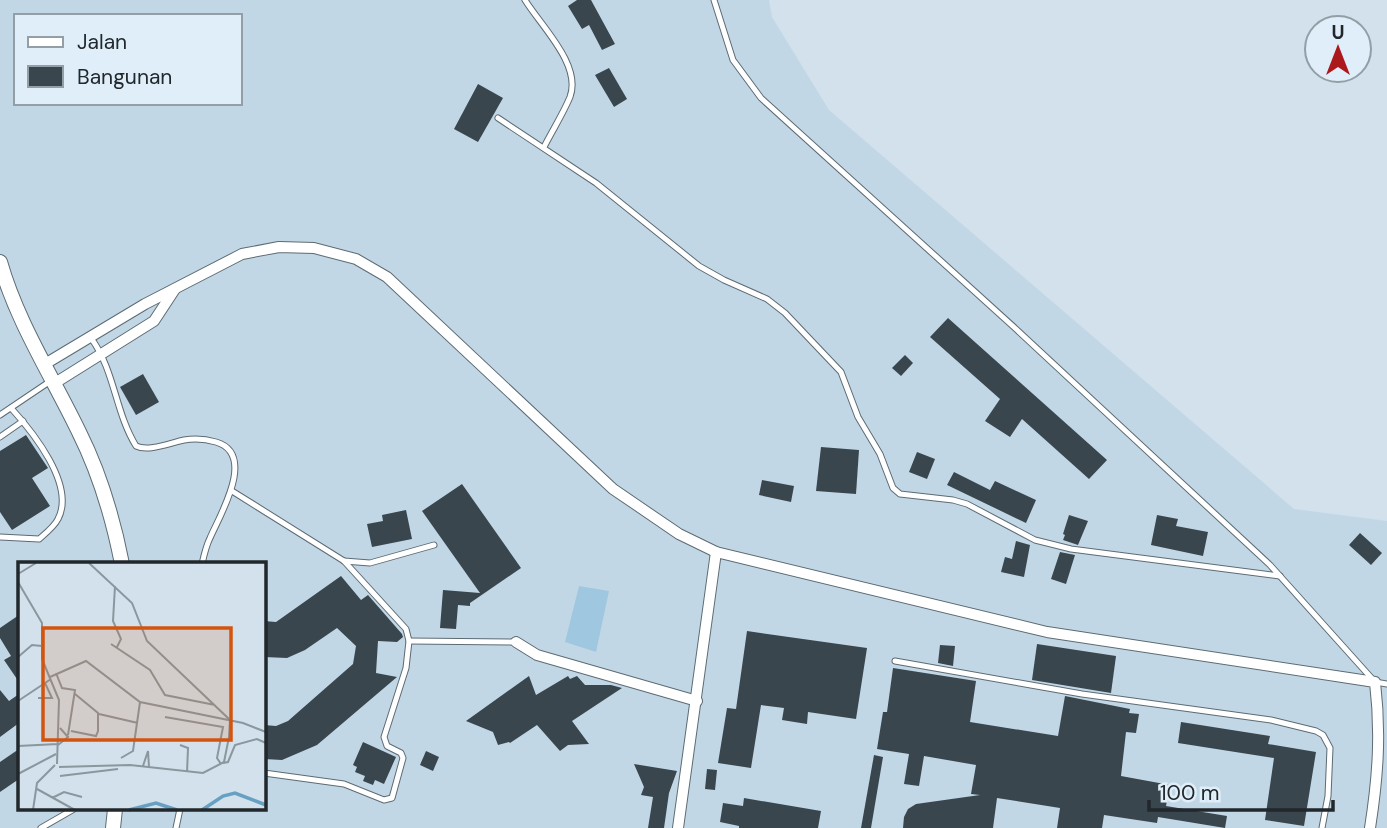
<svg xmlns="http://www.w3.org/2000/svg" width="1387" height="828" viewBox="0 0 1387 828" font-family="'DM Sans',sans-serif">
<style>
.built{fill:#c2d7e6;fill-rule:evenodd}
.green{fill:#a0c7e0}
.building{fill:#39464e}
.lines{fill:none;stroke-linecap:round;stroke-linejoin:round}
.service-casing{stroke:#5d6b73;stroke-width:7}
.minor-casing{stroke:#5d6b73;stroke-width:12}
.tertiary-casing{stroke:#5d6b73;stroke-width:16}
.service{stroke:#fff;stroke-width:5}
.minor{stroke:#fff;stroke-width:10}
.tertiary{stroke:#fff;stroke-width:14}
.inset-river{fill:none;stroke:#67a0c3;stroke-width:3.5}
.inset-road{fill:none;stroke:#8b979e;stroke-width:2}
.view{fill:#d4540f;fill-opacity:0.15;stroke:#d4540f;stroke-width:3.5}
.inset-edge{fill:none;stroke:#21272b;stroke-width:3.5}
</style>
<rect width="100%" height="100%" fill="#d2e1eb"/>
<path class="built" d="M0,0H769L772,17L829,110L1294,509L1387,521V828H0ZM16,16H240V103H16ZM19,564H264V809H19Z"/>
<path class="green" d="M579,586L609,591L596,652L565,642Z"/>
<g class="building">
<path d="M577,0H591L615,44L602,50L589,25L582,29L568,6Z"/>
<path d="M609,68L627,99L614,107L595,75Z"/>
<path d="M478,84L503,98L478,142L454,129Z"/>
<path d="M948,318L1107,460L1089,479L1022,419L1010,437L985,421L1000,399L930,337Z"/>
<path d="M905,355L913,363L901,376L892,368Z"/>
<path d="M143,374L159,402L136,415L120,387Z"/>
<path d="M26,435L48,468L32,478L50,506L12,530L0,512V451Z"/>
<path d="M821,447L859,450L856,494L816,491Z"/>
<path d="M917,452L935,459L927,479L909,472Z"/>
<path d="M954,472L990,490L995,481L1036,500L1026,523L947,485Z"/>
<path d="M762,480L794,486L791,502L759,495Z"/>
<path d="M462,484L521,568L470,603V606L458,605L456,629L440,628L443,590L480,593L422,511Z"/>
<path d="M406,510L412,539L372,547L367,524L383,521L382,515Z"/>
<path d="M1069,515L1088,521L1078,545L1063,540L1065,535L1063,534Z"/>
<path d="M1157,515L1178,519L1176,526L1208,532L1203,556L1151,545Z"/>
<path d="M1360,533L1382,553L1371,565L1349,545Z"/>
<path d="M1016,541L1030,545L1024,577L1001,572L1005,557L1012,559Z"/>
<path d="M1060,552L1075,555L1066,584L1051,579Z"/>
<path d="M341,576L361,600L368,595L402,634L403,637L397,642L378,641L376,673L397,677L317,745L282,760L264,759V725L276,726L288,721L353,664L356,646L337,628L305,650L287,658L264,657V621L276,622Z"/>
<path d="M19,615V682L4,660L11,656L0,638V628Z"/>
<path d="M747,631L867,648L856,719L808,712L807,724L782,720L784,708L761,705L751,768L718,763L727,708L736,709Z"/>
<path d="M1037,644L1116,656L1111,693L1032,680Z"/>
<path d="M940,645L955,646L953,666L938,663Z"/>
<path d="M893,668L976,681L970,722L1058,736L1065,696L1130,709L1129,713L1139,714L1136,733L1126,732L1121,776L1170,785L1166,806L1227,816L1225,828L1158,817L1157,823L1104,815L1102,828H1057L1060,808L997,798L993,828H903L904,817L908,809L916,804L980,795L971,794L976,765L924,756L919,786L904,784L909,754L877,749L883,712H887Z"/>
<path d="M529,676L536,695L568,676L570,679L577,676L585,685H611L622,688L572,721L589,744L568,745L560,751L537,725L510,743L509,742L498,745L493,732L466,721Z"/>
<path d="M0,690L9,701L19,694V723L0,737Z"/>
<path d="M1181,722L1270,736L1268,744L1316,752L1304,826L1265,820L1274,758L1178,743Z"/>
<path d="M363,742L396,757L384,784L375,780L373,785L363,781L365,776L355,772L357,767L353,765Z"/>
<path d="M19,749V779L0,792V762Z"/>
<path d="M426,751L439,757L433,771L420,765Z"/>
<path d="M874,755L883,757L871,828H861Z"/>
<path d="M634,764L677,771L669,793L664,828H648L653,797L641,795L644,787Z"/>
<path d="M707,769L717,770L715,790L705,789Z"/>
<path d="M744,798L821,811L818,828H739V826L720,822L723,803L743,806Z"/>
</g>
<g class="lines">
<defs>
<g id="service">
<path d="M525,0C541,26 582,65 570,97C563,114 552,131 544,147"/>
<path d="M714,0L733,60L761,98L1016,329L1270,565L1375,682L1387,684"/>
<path d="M498,118L596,183L699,266L724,280L767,299L785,313L841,372L858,417L880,454L893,488L900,494L953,500L967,504L1035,540L1071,549L1280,576"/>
<path d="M91,338C115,371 115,412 136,446C148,452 170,443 184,440C195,438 206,439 216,442C257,454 220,515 210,538C206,546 204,555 202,564"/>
<path d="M0,415L52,380"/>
<path d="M0,437L23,421"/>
<path d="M232,491L344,561L406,629L409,641L406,668L384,737L387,746L401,753L403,758L392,798L384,800L344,784L264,773"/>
<path d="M0,537L39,539C46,533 54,527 58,519C76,485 32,431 11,408"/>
<path d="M344,561L370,563L434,545"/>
<path d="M409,641L516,642"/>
<path d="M895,661L1082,694L1271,720L1316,731L1323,735L1330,748L1328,796L1322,828"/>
<path d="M41,828L74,809"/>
<path d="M176,828L180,809"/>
</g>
<g id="minor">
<path d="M45,364L145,304L242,254L279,247L314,248L356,259L387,277L613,489L679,534L716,552L1047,632L1375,682C1381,733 1378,777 1370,828"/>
<path d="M55,383L154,321L175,289"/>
<path d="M516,642L537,655L697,701"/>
<path d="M678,828L716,552"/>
</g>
<g id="tertiary">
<path d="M0,262C17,322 52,376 79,432C100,474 113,518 122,564"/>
<path d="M113,828L115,809"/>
</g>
</defs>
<use href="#service" class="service-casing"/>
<use href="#minor" class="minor-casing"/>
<use href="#tertiary" class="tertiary-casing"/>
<use href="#service" class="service"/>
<use href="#minor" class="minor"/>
<use href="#tertiary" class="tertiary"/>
</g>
<g transform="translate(18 562)">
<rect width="248" height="248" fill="#d2e1eb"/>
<path class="inset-river" d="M111,248L138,241L159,248M184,248L205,234L217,231L248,243"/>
<path class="inset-road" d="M0,12L18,1M0,20L24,61V97L41,138L39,202M97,24L95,59L103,77L99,85M93,82L132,108L147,133L197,143M0,95L14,83L24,84M38,111L44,126L57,128L50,173M32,115L68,99L122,140L225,161L248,170M20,136H34L27,121M0,139L33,117M81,152L120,161M147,155L205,165L199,196L203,202M53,169L78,174L80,169V151L57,132M40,183L50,175L42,166M162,183L170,186L169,211M0,184L40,182M103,196L115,189L122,140M205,201L210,200L217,183L239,177L248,181M125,204L130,189L131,205M41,205L112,203L185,211L206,200L211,175L212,158L129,79L114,41L71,1M0,212L38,192M42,214L100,207M19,227L57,248M34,236L46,230L64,235M15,248L19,221L37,203"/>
<path class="view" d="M25,66H213V178H25Z"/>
<rect width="248" height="248" class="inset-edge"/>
</g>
<rect x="14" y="14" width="228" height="91" fill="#dfeef8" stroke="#939ea6" stroke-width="2"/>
<rect x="28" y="37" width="35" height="10" fill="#ffffff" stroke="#939ea6" stroke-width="2"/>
<text x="77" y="49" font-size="21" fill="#21272b">Jalan</text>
<rect x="28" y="66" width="35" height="21" fill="#39464e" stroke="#939ea6" stroke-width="2"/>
<text x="77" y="84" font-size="21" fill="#21272b">Bangunan</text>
<g transform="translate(1338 49)"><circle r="33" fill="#dfeef8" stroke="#939ea6" stroke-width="2"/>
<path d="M0-5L12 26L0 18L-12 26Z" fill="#ab191d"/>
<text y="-10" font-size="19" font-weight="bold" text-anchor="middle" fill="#21272b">U</text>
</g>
<path d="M1149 800v10h184v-10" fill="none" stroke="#21272b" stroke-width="3.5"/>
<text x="1160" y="800" font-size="21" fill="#21272b" stroke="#dfeef8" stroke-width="5" paint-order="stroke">100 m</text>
</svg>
